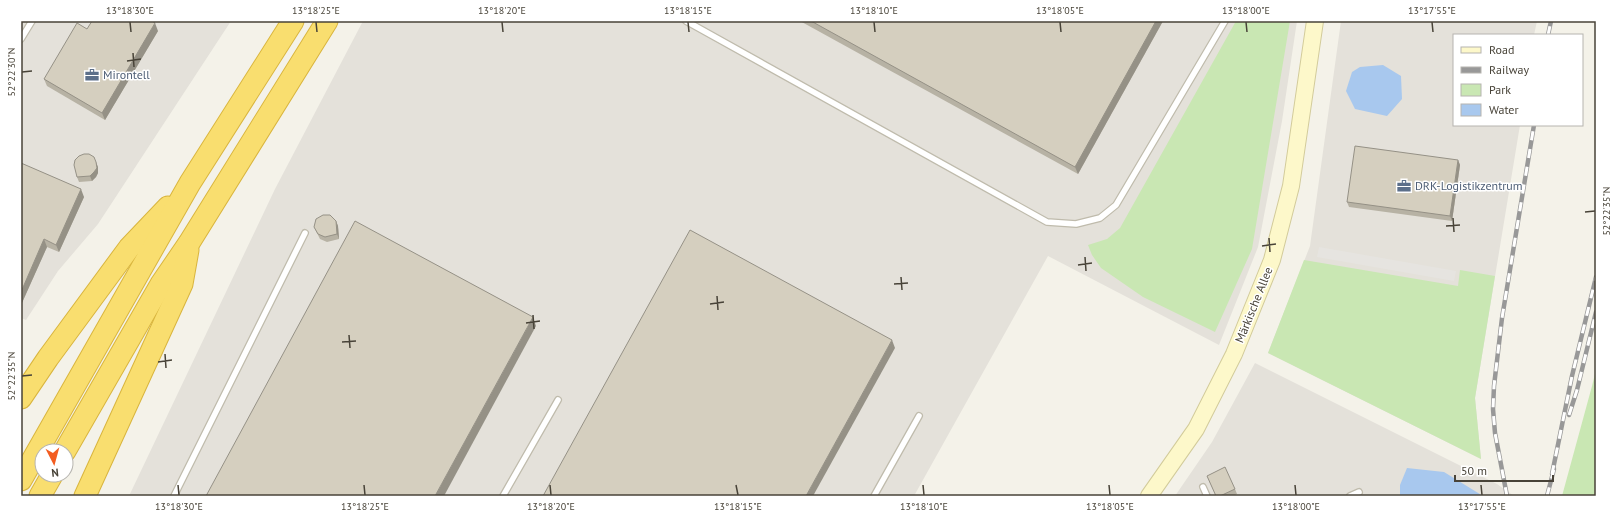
<svg xmlns="http://www.w3.org/2000/svg" width="1617" height="517" viewBox="0 0 1617 517" font-family="'PT Sans',sans-serif">
<style>
.industrial{fill:#e4e1da}
.green{fill:#c9e7b3}
.parking{fill:#e6e4e0}
.water{fill:#a8c8ee}
.lines{fill:none;stroke-linecap:round;stroke-linejoin:round}
.lane-casing{stroke:#bfbbac;stroke-width:8}
.secondary-casing{stroke:#d2cb9a;stroke-width:18}
.highway-casing{stroke:#d9b53e;stroke-width:23}
.lane{stroke:#fff;stroke-width:5.5}
.secondary{stroke:#fdf8ca;stroke-width:16}
.highway{stroke:#f9de6f;stroke-width:21}
.rail-casing{stroke:#989898;stroke-width:4.5}
.rail{stroke:#fff;stroke-width:3;stroke-dasharray:9;stroke-linecap:butt}
.wall{fill:#b7b2a4}
.shaded-wall{fill:#959186}
.building{fill:#d5cfbf;stroke:#959186}
.ticks{fill:none;stroke:#484338;stroke-width:1.5}
.labels{text-anchor:middle;stroke-width:3;stroke-linejoin:round;paint-order:stroke}
.service-label{font-size:12px;fill:#4e5e75;stroke:#fff;text-anchor:start}
.street-label{font-size:12px;fill:#484338;stroke:#fff}
.neatline{fill:none;stroke:#484338;stroke-width:1.5}
.ticks-label{font-size:10px;text-anchor:middle;fill:#484338}
</style>
<rect width="100%" height="100%" fill="#f4f2e9"/>
<g class="industrial">
<path d="M21,21H231L98,224L58,271L26,320L21,318Z"/>
<path d="M363,21H1297L1282,121L1258,247L1219,345L1048,256L914,496H129L275,189Z"/>
<path d="M1341,21H1537L1534,35H1454V125H1520L1475,398L1481,459L1268,353L1310,246Z"/>
<path d="M1255,363L1497,484L1514,496H1175L1212,442Z"/>
</g>
<g class="green">
<path d="M1236,21H1290L1252,249L1215,332L1143,297L1101,268L1092,255L1088,245L1107,239L1120,228Z"/>
<path d="M1304,260L1458,286L1460,270L1495,276L1475,398L1481,459L1268,353Z"/>
<path d="M1596,370V496H1562L1592,386Z"/>
</g>
<path class="parking" d="M1319,247L1456,271L1454,281L1317,257Z"/>
<g class="water">
<path d="M1383,65L1401,76L1402,99L1387,116L1355,109L1346,91L1352,72L1360,67Z"/>
<path d="M1407,468L1444,472L1483,496H1400V485Z"/>
</g>
<g class="lines">
<defs>
<g id="lane">
<path d="M686,21L1047,222L1076,224L1100,218L1116,205L1225,21"/>
<path d="M21,39L32,21"/>
<path d="M1203,487L1207,496"/>
<path d="M174,496L305,233"/>
<path d="M503,496L558,400"/>
<path d="M874,496L919,416"/>
<path d="M1350,496L1359,492"/>
</g>
<path id="secondary" d="M1149,496L1196,429L1234,354L1272,260L1291,186L1315,21"/>
<g id="highway">
<path d="M21,398L48,358L129,248L168,207"/>
<path d="M65,451L161,284L189,243L327,21"/>
<path d="M21,480L190,183L293,21"/>
<path d="M40,496L52,475"/>
<path d="M85,496L182,284L188,250"/>
</g>
</defs>
<use href="#lane" class="lane-casing"/>
<use href="#secondary" class="secondary-casing"/>
<use href="#highway" class="highway-casing"/>
<use href="#lane" class="lane"/>
<use href="#secondary" class="secondary"/>
<use href="#highway" class="highway"/>
<defs>
<g id="rail">
<path d="M1548,35L1551,21"/>
<path d="M1569,415L1577,390L1596,312"/>
<path d="M1552,474L1572,376L1596,277"/>
<path d="M1507,496L1495,433L1493,409L1494,386L1502,318L1534,125"/>
<path d="M1547,496L1554,469"/>
</g>
</defs>
<use href="#rail" class="rail-casing"/>
<use href="#rail" class="rail"/>
</g>
<g class="wall">
<path d="M800,21H1163L1078,174Z"/>
<path d="M87,29L158,31L105,120L47,86L44,79Z"/>
<path d="M1458,160L1460,165L1452,221L1349,207L1347,202Z"/>
<path d="M21,163L84,197L59,252L47,247L21,305Z"/>
<path d="M98,167V173L96,177L92,181L79,182L77,177Z"/>
<path d="M336,221L338,226L339,239L327,242L320,239L314,227Z"/>
<path d="M1207,476L1235,489L1237,494L1233,496H1216Z"/>
</g>
<g class="shaded-wall">
<path d="M1156,21H1163L1078,174L1075,167Z"/>
<path d="M155,23L158,31L105,120L102,113Z"/>
<path d="M1458,160L1460,165L1452,221L1450,216Z"/>
<path d="M96,162L98,167V173L96,177L92,181L90,176Z"/>
<path d="M81,189L84,197L59,252L56,245Z"/>
<path d="M336,221L338,226L339,239L337,234Z"/>
<path d="M44,239L47,247L21,305V292Z"/>
<path d="M533,317L536,326L444,496H435Z"/>
<path d="M892,340L895,348L813,496H806Z"/>
</g>
<g class="building">
<path d="M92,21H152L155,23L102,113L44,79L77,23L87,29Z"/>
<path d="M811,21H1156L1075,167Z"/>
<path d="M1355,146L1458,160L1450,216L1347,202Z"/>
<path d="M84,154H89L94,157L96,162L97,168L94,172L90,176L77,177L74,165L75,160L79,156Z"/>
<path d="M21,163L81,189L56,245L44,239L21,292Z"/>
<path d="M323,215H330L336,221L337,234L325,237L318,234L314,227L316,219Z"/>
<path d="M355,221L533,317L435,496H206Z"/>
<path d="M690,230L892,340L806,496H543Z"/>
<path d="M1225,467L1235,489L1220,496H1216L1207,476Z"/>
</g>
<path class="ticks" d="M130,22L131,32M316,22L317,32M502,22L503,32M688,22L689,32M874,22L875,32M1060,22L1061,32M1246,22L1247,32M1432,22L1433,32M133,53L134,67M127,61L141,59M22,72L32,71M1585,212L1595,211M1453,218L1454,232M1446,226L1460,225M1269,238L1270,252M1262,246L1276,244M1085,257L1086,271M1078,265L1092,263M901,277L902,290M894,284L908,283M717,296L718,310M710,304L724,302M533,315L534,329M526,323L540,321M349,335L350,348M342,342L356,341M165,354L166,368M158,362L172,360M22,376L32,375M178,485L179,495M364,485L365,495M550,485L551,495M736,485L738,495M923,485L924,495M1109,485L1110,495M1295,485L1296,495M1481,485L1482,495"/>
<defs>
<symbol id="office-bare" viewBox="-9 -9 18 18"><path d="M-6-3h4V-5.5h4V-3h4V5H-6ZM-1-4.5V-3h2v-1.5ZM-6 0V1H6V0Z" fill="#5c6f8a" stroke="#fff" stroke-width="2.5" paint-order="stroke"/></symbol>
</defs>
<g fill-rule="evenodd">
<use href="#office-bare" x="82" y="65" width="20" height="20"/>
<use href="#office-bare" x="1394" y="176" width="20" height="20"/>
</g>
<g class="labels">
<g class="service-label">
<text x="103" y="79">Mirontell</text>
<text x="1415" y="190">DRK-Logistikzentrum</text>
</g>
<g class="street-label">
<text transform="translate(1254 305) rotate(-68)" y="4">Märkische Allee</text>
</g>
</g>
<rect width="1617" height="517" fill="none" stroke="#ffffff" stroke-width="44"/>
<rect x="1453" y="34" width="130" height="92" fill="#ffffff" stroke="#b6b4af"/>
<rect x="1461" y="47" width="20" height="6" fill="#fdf8ca" stroke="#b6b4af"/>
<text x="1489" y="54" font-size="12" fill="#484338">Road</text>
<rect x="1461" y="67" width="20" height="6" fill="#989898" stroke="#b6b4af"/>
<text x="1489" y="74" font-size="12" fill="#484338">Railway</text>
<rect x="1461" y="84" width="20" height="12" fill="#c9e7b3" stroke="#b6b4af"/>
<text x="1489" y="94" font-size="12" fill="#484338">Park</text>
<rect x="1461" y="104" width="20" height="12" fill="#a8c8ee" stroke="#b6b4af"/>
<text x="1489" y="114" font-size="12" fill="#484338">Water</text>
<g transform="translate(54 463) rotate(174)"><circle r="19" fill="#ffffff" stroke="#b6b4af"/>
<path d="M0-3L7 15L0 10L-7 15Z" fill="#f35d21"/>
<text y="-6" font-size="11" font-weight="bold" text-anchor="middle" fill="#484338">N</text>
</g>
<path d="M1455 475v6h98v-6" fill="none" stroke="#484338" stroke-width="2"/>
<text x="1461" y="475" font-size="12" fill="#484338" stroke="#ffffff" stroke-width="3" paint-order="stroke">50 m</text>
<rect x="22" y="22" width="1573" height="473" class="neatline"/>
<g class="ticks-label">
<text x="130" y="14">13°18'30"E</text>
<text x="316" y="14">13°18'25"E</text>
<text x="502" y="14">13°18'20"E</text>
<text x="688" y="14">13°18'15"E</text>
<text x="874" y="14">13°18'10"E</text>
<text x="1060" y="14">13°18'05"E</text>
<text x="1246" y="14">13°18'00"E</text>
<text x="1432" y="14">13°17'55"E</text>
<text transform="translate(11 72) rotate(-90)" y="4">52°22'30"N</text>
<text transform="translate(1606 211) rotate(-90)" y="4">52°22'35"N</text>
<text transform="translate(11 376) rotate(-90)" y="4">52°22'35"N</text>
<text x="179" y="510">13°18'30"E</text>
<text x="365" y="510">13°18'25"E</text>
<text x="551" y="510">13°18'20"E</text>
<text x="738" y="510">13°18'15"E</text>
<text x="924" y="510">13°18'10"E</text>
<text x="1110" y="510">13°18'05"E</text>
<text x="1296" y="510">13°18'00"E</text>
<text x="1482" y="510">13°17'55"E</text>
</g>
</svg>
